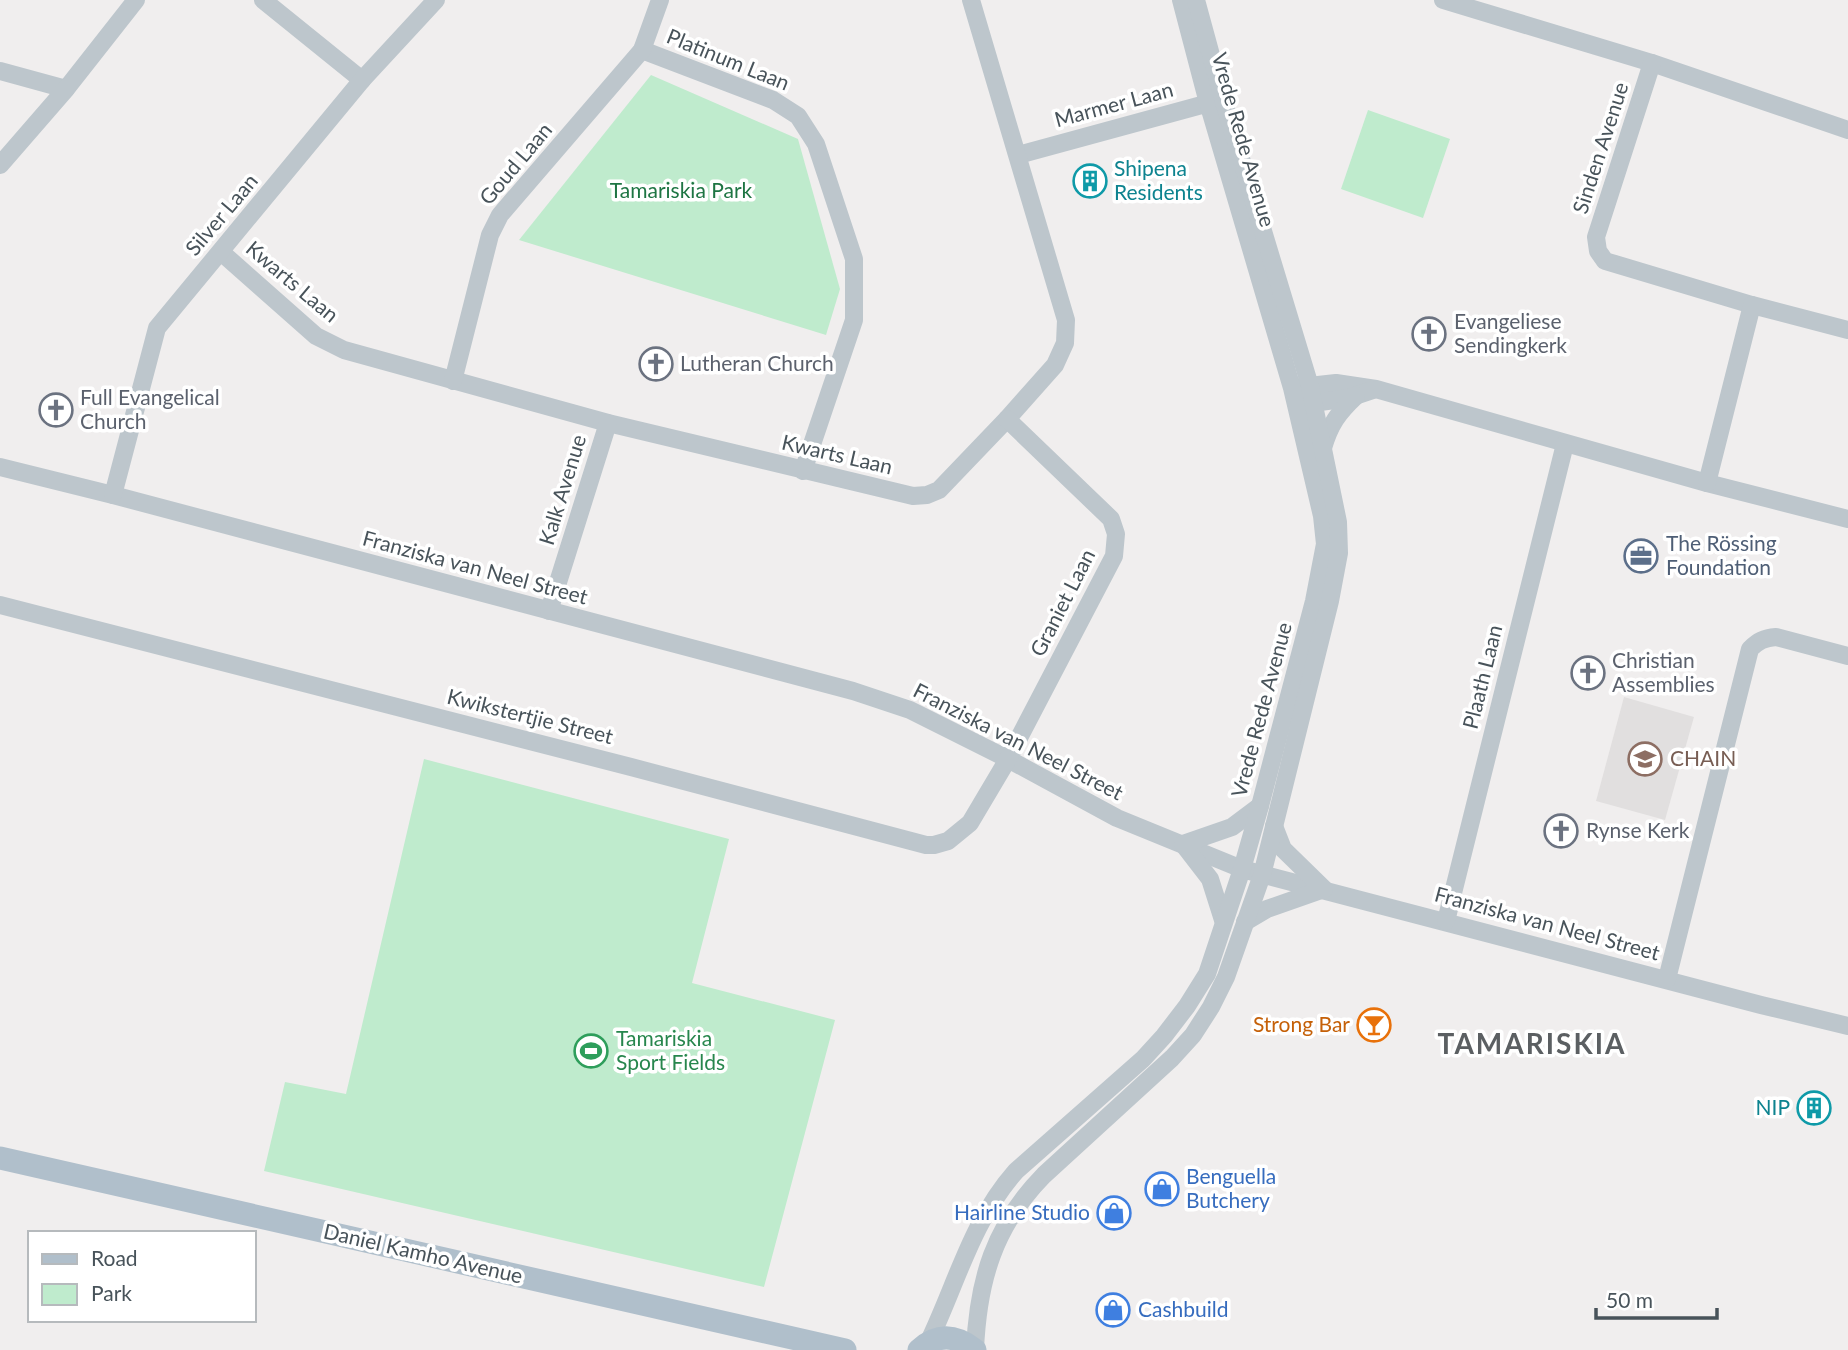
<svg xmlns="http://www.w3.org/2000/svg" width="1848" height="1350" viewBox="0 0 1848 1350" font-family="Lato,sans-serif">
<style>
.education{fill:#e1dfdf}
.green{fill:#bfebcd}
.lines{fill:none;stroke-linecap:round;stroke-linejoin:round}
.minor{stroke:#bdc6cc;stroke-width:18}
.major{stroke:#b0bfcb;stroke-width:23}
.labels{text-anchor:middle;stroke-width:7;stroke-linejoin:round;paint-order:stroke}
.street-label{font-size:21px;fill:#48535a;stroke:#fff}
.culture-label{font-size:21px;fill:#0d838f;stroke:#fff;text-anchor:start}
.park-label{font-size:21px;fill:#1e7543;stroke:#fff}
.worship-label{font-size:21px;fill:#5b616d;stroke:#fff;text-anchor:start}
.service-label{font-size:21px;fill:#4e5e75;stroke:#fff;text-anchor:start}
.education-label{font-size:21px;fill:#785e54;stroke:#fff;text-anchor:start}
.food-label{font-size:21px;fill:#c56008;stroke:#fff;text-anchor:end}
.leisure-label{font-size:21px;fill:#27864d;stroke:#fff;text-anchor:start}
.shop-label{font-size:21px;fill:#366cbe;stroke:#fff;text-anchor:start}
.district-label{font-size:28px;font-weight:bold;letter-spacing:2px;fill:#5b5f62;stroke:#fff}
</style>
<rect width="100%" height="100%" fill="#f0eeee"/>
<path class="education" d="M1624,697L1694,717L1665,820L1596,801Z"/>
<g class="green">
<path d="M651,75L798,139L840,289L826,335L519,240Z"/>
<path d="M1368,110L1450,139L1423,218L1341,189Z"/>
<path d="M424,759L729,839L692,983L835,1020L764,1287L264,1171L285,1082L346,1094Z"/>
</g>
<g class="lines">
<g class="minor">
<path d="M263,0L362,80"/>
<path d="M1443,0L1652,63L1848,130"/>
<path d="M642,50L773,100L798,116L816,144L854,259V320L803,471"/>
<path d="M1652,63L1596,237L1598,251L1605,261L1752,305"/>
<path d="M0,71L66,89"/>
<path d="M1018,155L1220,100"/>
<path d="M0,165L66,89L136,0"/>
<path d="M221,252L316,336L344,350L608,423L913,496L927,495L939,490L1007,419L1055,365L1065,343L1066,320L971,0"/>
<path d="M453,381L490,235L500,215L642,50L660,0"/>
<path d="M1300,387L1336,383L1376,389L1707,483L1848,519"/>
<path d="M1302,407L1313,403L1349,398L1373,390"/>
<path d="M1323,448C1330,424 1338,413 1356,396"/>
<path d="M0,467L113,495L853,691L910,710L1008,759L1117,818L1242,869L1761,1005L1848,1026"/>
<path d="M1707,483L1752,305L1848,330"/>
<path d="M113,495L157,328L362,80L436,0"/>
<path d="M0,605L631,767L926,845H934L948,841L970,823L1008,759L1114,556L1116,534L1111,519L1007,419"/>
<path d="M549,611L608,423"/>
<path d="M1223,920L1210,879L1183,844L1232,827L1260,806"/>
<path d="M1446,921L1565,444"/>
<path d="M1245,922L1267,909L1324,889L1283,849L1274,826"/>
<path d="M1667,979L1750,649C1758,641 1764,638 1776,637L1848,656"/>
<path d="M928,1343C957,1283 971,1222 1016,1171L1143,1059L1164,1036L1187,1006L1207,974L1242,869L1260,806L1314,601L1325,544L1322,516L1292,388L1208,103L1181,0"/>
<path d="M975,1350C978,1280 994,1226 1044,1175L1172,1058L1193,1035L1211,1007L1226,977L1262,875L1330,601L1339,553L1338,522L1310,386L1223,99L1196,0"/>
</g>
<g class="major">
<path d="M0,1158L845,1350"/>
<path d="M919,1350C938,1333 956,1335 975,1350"/>
</g>
</g>
<defs>
<symbol id="building-ring" viewBox="-11 -11 22 22"><circle r="9.5" fill="#fff" stroke="#0f9aa8" stroke-width="1.5"/><path d="M-4-6H4V6H1V3H-1V6H-4ZM-2.5-4.3h1.7v1.8h-1.7ZM.8-4.3h1.7v1.8H.8ZM-2.5-1h1.7V.8h-1.7ZM.8-1h1.7V.8H.8Z" fill="#0f9aa8"/></symbol>
<symbol id="church-ring" viewBox="-11 -11 22 22"><circle r="9.5" fill="#fff" stroke="#6b7280" stroke-width="1.5"/><path d="M-1.2-6h2.4v3.5h3.3v2.4h-3.3V6h-2.4V-.1h-3.3v-2.4h3.3Z" fill="#6b7280"/></symbol>
<symbol id="office-ring" viewBox="-11 -11 22 22"><circle r="9.5" fill="#fff" stroke="#5c6f8a" stroke-width="1.5"/><path d="M-6-3h4V-5.5h4V-3h4V5H-6ZM-1-4.5V-3h2v-1.5ZM-6 0V1H6V0Z" fill="#5c6f8a"/></symbol>
<symbol id="school-ring" viewBox="-11 -11 22 22"><circle r="9.5" fill="#fff" stroke="#8d6e63" stroke-width="1.5"/><path d="M0-5L7-2L0 1L-7-2ZM-4 1L0 2.5L4 1V4Q0 6-4 4Z" fill="#8d6e63"/></symbol>
<symbol id="bar-ring" viewBox="-11 -11 22 22"><circle r="9.5" fill="#fff" stroke="#e8710a" stroke-width="1.5"/><path d="M-6-5H6L.8 .8V4.5H3.5V6h-7V4.5H-.8V.8Z" fill="#e8710a"/></symbol>
<symbol id="stadium-ring" viewBox="-11 -11 22 22"><circle r="9.5" fill="#fff" stroke="#2e9e5b" stroke-width="1.5"/><path d="M0-5a6.5 5 0 1 0 0 10a6.5 5 0 1 0 0-10ZM-3.5-1.8h7v3.6h-7Z" fill="#2e9e5b"/></symbol>
<symbol id="shop-ring" viewBox="-11 -11 22 22"><circle r="9.5" fill="#fff" stroke="#3f7fe0" stroke-width="1.5"/><path d="M-5-2.5h2.3a2.7 3.5 0 0 1 5.4 0H5L5.5 6h-11ZM-1.5-2.5h3a1.5 2.3 0 0 0-3 0Z" fill="#3f7fe0"/></symbol>
</defs>
<g fill-rule="evenodd">
<use href="#building-ring" x="1071" y="162" width="38" height="38"/>
<use href="#church-ring" x="1410" y="315" width="38" height="38"/>
<use href="#church-ring" x="637" y="345" width="38" height="38"/>
<use href="#church-ring" x="37" y="391" width="38" height="38"/>
<use href="#office-ring" x="1622" y="537" width="38" height="38"/>
<use href="#church-ring" x="1569" y="654" width="38" height="38"/>
<use href="#school-ring" x="1626" y="740" width="38" height="38"/>
<use href="#church-ring" x="1542" y="812" width="38" height="38"/>
<use href="#bar-ring" x="1355" y="1006" width="38" height="38"/>
<use href="#stadium-ring" x="572" y="1032" width="38" height="38"/>
<use href="#building-ring" x="1795" y="1089" width="38" height="38"/>
<use href="#shop-ring" x="1143" y="1170" width="38" height="38"/>
<use href="#shop-ring" x="1095" y="1194" width="38" height="38"/>
<use href="#shop-ring" x="1094" y="1291" width="38" height="38"/>
</g>
<g class="labels">
<g class="street-label">
<text transform="translate(728 60) rotate(22)" y="7">Platinum Laan</text>
<text transform="translate(1114 105) rotate(-15)" y="7">Marmer Laan</text>
<text transform="translate(1243 140) rotate(74)" y="7">Vrede Rede Avenue</text>
<text transform="translate(1601 148) rotate(-72)" y="7">Sinden Avenue</text>
<text transform="translate(516 164) rotate(-50)" y="7">Goud Laan</text>
<text transform="translate(222 215) rotate(-50)" y="7">Silver Laan</text>
<text transform="translate(292 282) rotate(40)" y="7">Kwarts Laan</text>
<text transform="translate(837 455) rotate(13)" y="7">Kwarts Laan</text>
<text transform="translate(563 490) rotate(-73)" y="7">Kalk Avenue</text>
<text transform="translate(475 568) rotate(15)" y="7">Franziska van Neel Street</text>
<text transform="translate(1063 603) rotate(-63)" y="7">Graniet Laan</text>
<text transform="translate(1483 677) rotate(-76)" y="7">Plaath Laan</text>
<text transform="translate(1262 710) rotate(-75)" y="7">Vrede Rede Avenue</text>
<text transform="translate(530 717) rotate(14)" y="7">Kwikstertjie Street</text>
<text transform="translate(1018 742) rotate(27)" y="7">Franziska van Neel Street</text>
<text transform="translate(1547 924) rotate(15)" y="7">Franziska van Neel Street</text>
<text transform="translate(423 1254) rotate(13)" y="7">Daniel Kamho Avenue</text>
</g>
<g class="culture-label">
<text x="1114" y="176">Shipena<tspan x="1114" dy="24">Residents</tspan></text>
<text x="1790" y="1115" text-anchor="end">NIP</text>
</g>
<g class="park-label">
<text x="681" y="198">Tamariskia Park</text>
</g>
<g class="worship-label">
<text x="1454" y="329">Evangeliese<tspan x="1454" dy="24">Sendingkerk</tspan></text>
<text x="680" y="371">Lutheran Church</text>
<text x="80" y="405">Full Evangelical<tspan x="80" dy="24">Church</tspan></text>
<text x="1612" y="668">Christian<tspan x="1612" dy="24">Assemblies</tspan></text>
<text x="1586" y="838">Rynse Kerk</text>
</g>
<g class="service-label">
<text x="1666" y="551">The Rössing<tspan x="1666" dy="24">Foundation</tspan></text>
</g>
<g class="education-label">
<text x="1670" y="766">CHAIN</text>
</g>
<g class="food-label">
<text x="1350" y="1032">Strong Bar</text>
</g>
<g class="leisure-label">
<text x="616" y="1046">Tamariskia<tspan x="616" dy="24">Sport Fields</tspan></text>
</g>
<g class="shop-label">
<text x="1186" y="1184">Benguella<tspan x="1186" dy="24">Butchery</tspan></text>
<text x="1090" y="1220" text-anchor="end">Hairline Studio</text>
<text x="1138" y="1317">Cashbuild</text>
</g>
<g class="district-label">
<text x="1532" y="1054">TAMARISKIA</text>
</g>
</g>
<rect x="28" y="1231" width="228" height="91" fill="#ffffff" stroke="#b6babd" stroke-width="2"/>
<rect x="42" y="1254" width="35" height="10" fill="#b0bfcb" stroke="#b6babd" stroke-width="2"/>
<text x="91" y="1266" font-size="21" fill="#48535a">Road</text>
<rect x="42" y="1284" width="35" height="21" fill="#bfebcd" stroke="#b6babd" stroke-width="2"/>
<text x="91" y="1301" font-size="21" fill="#48535a">Park</text>
<path d="M1596 1308v10h121v-10" fill="none" stroke="#48535a" stroke-width="3.5"/>
<text x="1606" y="1308" font-size="21" fill="#48535a" stroke="#ffffff" stroke-width="5" paint-order="stroke">50 m</text>
</svg>
